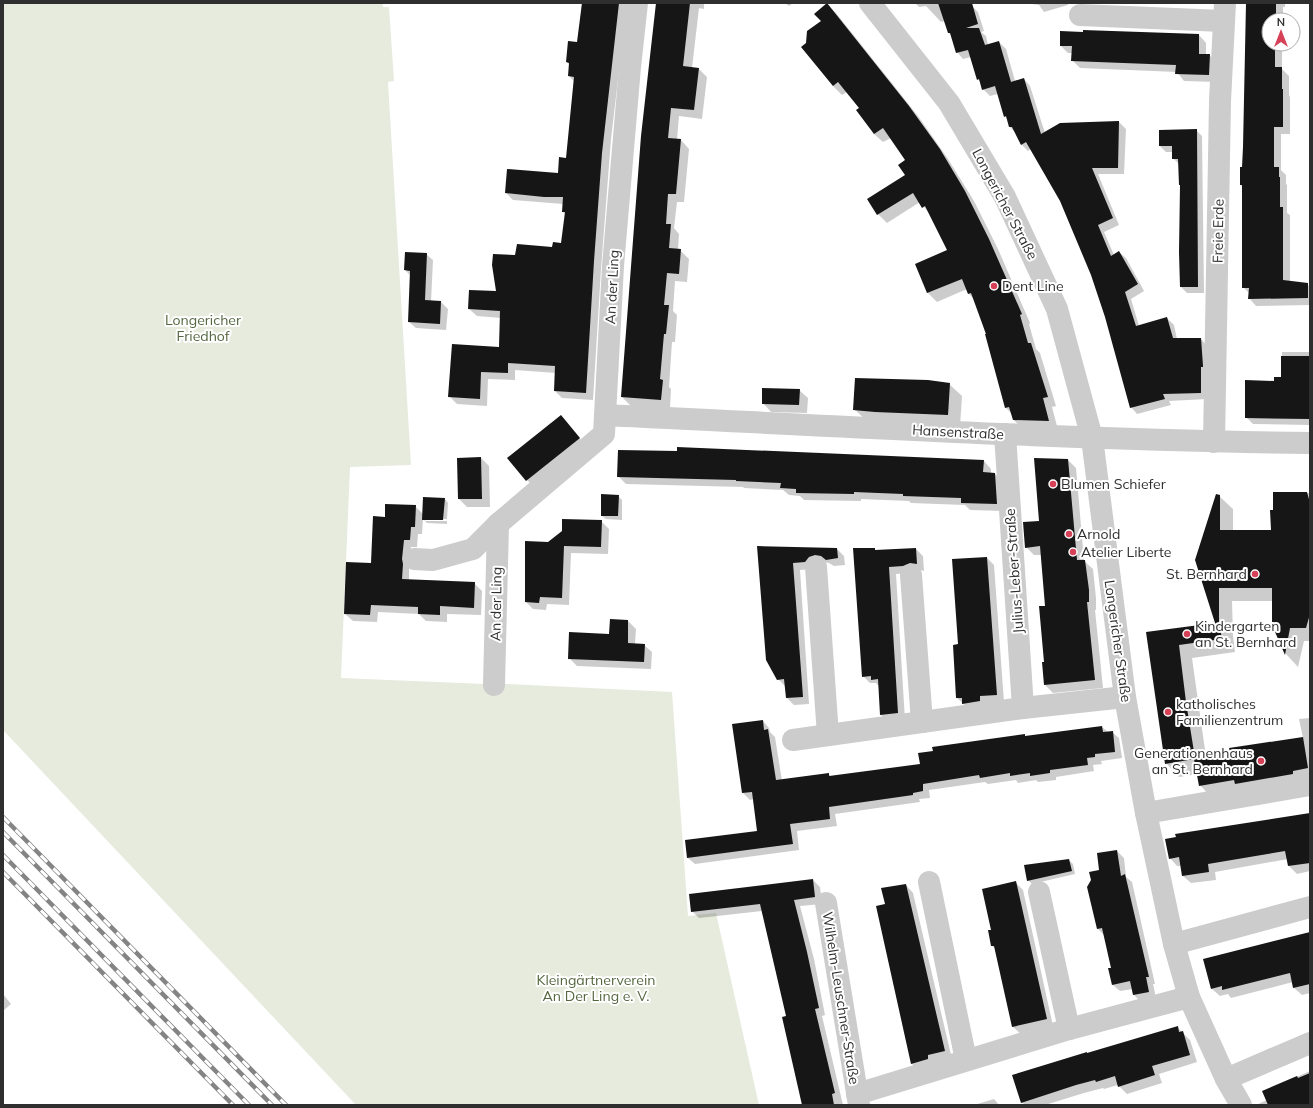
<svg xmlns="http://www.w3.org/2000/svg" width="1313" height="1108" viewBox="0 0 1313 1108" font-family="Mulish,sans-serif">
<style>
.green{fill:#e6ebde}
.shadow{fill:#0003}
.building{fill:#161616}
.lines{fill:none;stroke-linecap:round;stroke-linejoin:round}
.minor{stroke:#ccc;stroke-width:22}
.rail-casing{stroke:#848484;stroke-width:4.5}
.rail{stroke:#fff;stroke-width:3;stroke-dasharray:9;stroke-linecap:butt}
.poi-dot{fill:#d64157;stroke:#fff;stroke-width:1.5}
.labels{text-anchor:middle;stroke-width:4;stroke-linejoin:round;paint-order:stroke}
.street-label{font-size:14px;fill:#2f2f2f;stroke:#fff}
.poi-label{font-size:14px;fill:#2f2f2f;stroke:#fff;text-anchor:start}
.park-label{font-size:14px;fill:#556740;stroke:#fff}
</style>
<rect width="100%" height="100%" fill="#fff"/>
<path class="green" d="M3,3H383V7H389L394,81L388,82L411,465L350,467L341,678L485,684H507L672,692L688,916L716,913L759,1105H356L3,730Z"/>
<g class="shadow">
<path d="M582,3H627L611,139L601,269L593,400L562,398L555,391L556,373L515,370V380L488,379L487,406L457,404L449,396L499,348L501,318L477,316L469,309L498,292L516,256L553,248L562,244L566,215L563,212V204L513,200L506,193L559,174L567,159L574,81L569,76L570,65L567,62L578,43Z"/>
<path d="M657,3H704V9L699,8L692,68H698L707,77L702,119L679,116L677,140H681L689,149L684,202H677L674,228L679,234L678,250H680L689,259L687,282L675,281L673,311L677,315L675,342H672L669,387L671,389L670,408L631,406L622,397Z"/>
<path d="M785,3H793L789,6Z"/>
<path d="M915,3H956L971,5L978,12L984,31L981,32L986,36L988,45L999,42L1006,49L1015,81L1024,79L1030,86L1045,133L1061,124L1119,122L1126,129L1124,174H1098L1119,225L1104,232L1114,255L1119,252L1126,258L1144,291L1131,299L1139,326L1167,318L1174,325L1177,339H1201L1207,346V399L1169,401L1171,405L1137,414L1131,407L1106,317L1092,275L1061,200L1031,149L1028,151L1022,145L1016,133L1010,127L1007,119L1005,116L998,94L990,96L983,89L981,83L978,79L971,57L963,59L957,52L952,36L949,33L945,21L941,22L926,6L919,7Z"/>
<path d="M1025,3H1068V5L1044,12L1039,5Z"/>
<path d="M1247,3H1285V7H1283V20H1269V44H1282V69L1289,76V95L1290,97V134H1281V170L1286,175V184L1287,185V213L1290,215V282L1307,284L1310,287V305L1256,306L1249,298V293L1243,287V188L1241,185L1243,168Z"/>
<path d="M827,4L836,13L918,116L948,159L974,201L998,249L1030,323L1029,324L1036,349L1040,353L1056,406L1052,407L1058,430L1022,428L1013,419L1012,414L1006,408L986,335L975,300L969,294L967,289L937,302L928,293L916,264L948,251L930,214L920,202L887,223L878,214L907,175V160L891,138L883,142L874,134L860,109L847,92L842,95L833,86L803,47L807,44L822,22Z"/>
<path d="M1199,35L1206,43V55H1209L1217,62L1216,82L1184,81L1177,72L1080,68L1072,60L1073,53H1068L1061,46Z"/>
<path d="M1196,130L1202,136L1204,293H1187L1181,287L1180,247L1181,186L1179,164L1173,158V152H1166L1160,146Z"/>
<path d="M426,254L433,260L431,302H441L448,309L446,330L416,328L409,322L411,276L405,270Z"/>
<path d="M1282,352H1310V425L1253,424L1246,417L1274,382L1282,378Z"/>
<path d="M949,384L962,396L960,427L867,421L854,409Z"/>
<path d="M799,390L808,398L807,413L771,412L763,403Z"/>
<path d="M561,417L587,447L535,488L527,480Z"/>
<path d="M481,458L489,466L490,507H467L459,499Z"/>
<path d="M1068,460L1076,468L1084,561L1093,569L1096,598V610H1095L1103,688L1053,693L1045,685L1046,607L1042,555H1034L1026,547L1040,522Z"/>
<path d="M984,461L991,469V473L995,474L1002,481L1004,511L970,510L965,505L911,503L909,501L861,499V501L804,500L800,496L789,495L783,490L744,488L743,487L626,484L618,476Z"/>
<path d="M1274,493H1309L1310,494V641H1304L1298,667L1286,654L1273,625V601H1232L1233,636L1235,652L1192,658L1206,757L1303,738L1299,719L1310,718V783L1213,799L1200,785L1198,774L1179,777L1166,763L1147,633L1216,624L1219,496L1233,509V531H1272Z"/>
<path d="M618,496L622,500V520L606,519L602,516Z"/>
<path d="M445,499L448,503L447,519H425V521H447V524L427,523L423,519L422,534H418L417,547H411L409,567V581L474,583L482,591L481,615L447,614V622L426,621L419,614L378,612L377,622L353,621L345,614L371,564L386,518L415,506L423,514Z"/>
<path d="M601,521L609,529L608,554L571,553L569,605L547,604L546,610L533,609L526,602V542L548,543Z"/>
<path d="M758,547L837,549L844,556L845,565L834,566L829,563L823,562L812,569L800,570L809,704L794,705L787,698L786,687L778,679Z"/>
<path d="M875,549L876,551L916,549L923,556L924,571L917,569L910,573L896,574L905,720L888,722L881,715L879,686L876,683H870L863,676Z"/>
<path d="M987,558L994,565L1004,702L971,711L957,698L959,645Z"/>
<path d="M611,620L628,621L636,629L635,644L644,645L652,652L651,669L577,666L569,658L610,635Z"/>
<path d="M763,721L769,728L770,732L775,737L782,781L829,774L831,777L921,765L1024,735L1026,737L1102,727L1108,732H1112L1119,738L1122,758L1101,761L1102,764L1093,765L1094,771L1056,777V780L1038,782L1036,780L1018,783L1016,780L988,784L985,782L929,790L930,798L919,799L920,802L835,814L837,826L797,831L799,850L695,864L688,858L758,832L754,799L750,800L743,793L733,725Z"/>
<path d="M1310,814V871L1297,874L1289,866L1288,859L1215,872L1216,880L1191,883L1183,876L1182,866H1177L1170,858Z"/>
<path d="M1117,851L1124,858L1126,877L1132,882L1155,984H1153L1156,998L1141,1002L1134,995L1133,989L1120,991L1113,985L1112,969L1105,936L1098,929L1101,870Z"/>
<path d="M1069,860L1073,864L1075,874L1032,884L1028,880Z"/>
<path d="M813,880L820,887L822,904L800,906L814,959L825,1015L822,1016L843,1105H803L787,1017L762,911L699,918L692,911Z"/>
<path d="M1015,882L1023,890L1053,1026L1021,1034L1013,1027L996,949L992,946V930Z"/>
<path d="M906,885L913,893L952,1059L920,1071L912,1064L908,1046L886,904Z"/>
<path d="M1310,934V993L1302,995L1294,988L1293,982L1231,998L1228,994L1220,996L1212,989Z"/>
<path d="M3,994L11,1004L3,1011Z"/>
<path d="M1177,1027L1190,1040L1197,1062L1159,1074L1162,1083L1127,1094L1118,1085L1104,1089L1103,1088L1084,1093L1045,1105H1025L1022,1102L1088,1054Z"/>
<path d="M1310,1071V1105H1256L1267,1100L1263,1092Z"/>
<path d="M994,1099L999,1105H974Z"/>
</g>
<g class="building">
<path d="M582,3H619L602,153L594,261L586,393L554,391L555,366L508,363V373L481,372L480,399L448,397L452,344L499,347L500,311L468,309L469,290L496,291L492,265L493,254L515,255L517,244L552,247L553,242L561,243L565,212H562L563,197H544L505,193L507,169L558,173L559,157L566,158L574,77L568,76L569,63L566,62L568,41L577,42Z"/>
<path d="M656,3H690L683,66L699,68L694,110L671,108L668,138L681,139L676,194H668L666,224H671L669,248L681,249L679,274L667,273L664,305H669L666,334H664L660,379L663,380L661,400L621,397L641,136Z"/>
<path d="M827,3L909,106L940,149L965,191L989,239L1022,314L1020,315L1028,343H1031L1048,397L1043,398L1049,421L1013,420L1009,407L1005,408L985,334H986L971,293L968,294L962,279L927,293L915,264L947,250L925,206L922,208L913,193L877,215L867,199L905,175L898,165L905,160L883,128L874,134L856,110L859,108L838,82L833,86L801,47L806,43L807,31L821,21L814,14Z"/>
<path d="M938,3H972L978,24L966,28H979L985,45L999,41L1011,82L1024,78L1041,134L1060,123L1119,121L1118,168H1092L1113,218L1098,225L1111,256L1119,251L1138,284L1125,292L1136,326L1167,317L1173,338H1201L1203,366V367H1201V393L1163,394L1165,399L1130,408L1105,317L1091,275L1060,201L1026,142L1021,145L1012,127H1009L1006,116L1004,117L995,86L982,90L979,79L977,80L968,50L956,53L950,33H948Z"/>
<path d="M1246,3H1276V20H1269V44H1275V67H1282V89H1283V127H1274V167H1279V177H1280V207H1283V280L1308,283V298L1248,299L1249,288H1242V185H1240V167H1242L1243,147Z"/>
<path d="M1083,30L1199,34V54H1210L1209,75L1175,74L1176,65L1071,61L1072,46H1060V31L1083,32Z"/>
<path d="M1197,129L1198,287H1180L1179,252L1180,185H1179L1178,159H1172V146H1159V130Z"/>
<path d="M405,252L427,253L425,300L441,301L440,324L408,322L410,271L404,270Z"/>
<path d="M1281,356H1310V419L1245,418V380L1274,381V377H1281Z"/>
<path d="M855,378L928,380L950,383L948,415L875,412L853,410Z"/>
<path d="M762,388L800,389L799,405L762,404Z"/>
<path d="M561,415L580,438L526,481L507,458Z"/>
<path d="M677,447L984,460L983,472L995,473L997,504L961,503V498L903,496V494L854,492V494L796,493V489L780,488L781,483L736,481V480L617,477L618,450L677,451Z"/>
<path d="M481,457L482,499H458L457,458Z"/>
<path d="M1034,458L1068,459L1077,560H1085L1089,590V602H1087L1095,680L1044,685L1042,662H1044L1039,606H1045L1040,546L1025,548L1023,522L1039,521Z"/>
<path d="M1273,492H1307L1310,503V614L1306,628H1290L1285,655L1272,625V588H1219V622L1222,639L1179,645L1186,702L1195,758L1230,752L1229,748L1303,737L1308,768L1293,771V774L1235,784L1234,780L1199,786L1194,759L1165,764L1146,632L1215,623L1195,560L1216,494L1220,495V530H1271L1270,510H1273Z"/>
<path d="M601,494L619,495L618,516H601Z"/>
<path d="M423,497L445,498L443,520H422Z"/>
<path d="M385,504L416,505L415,527H411L410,540H404L402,559L403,564L402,579L475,582L474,608L440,606V615L418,614V607L371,605L370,615L344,614L346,562L371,563L373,516L385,517Z"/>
<path d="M562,519L602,520L601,547L564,546L562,598L540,597L539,603L525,602V541L548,542L562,531Z"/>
<path d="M757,546L837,548L838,558L826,560L821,556L815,555L809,557L805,562L793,563L803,697L786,698L784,679L777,680L766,660Z"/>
<path d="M853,548H875V550L916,548L917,564L910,563L903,566L889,567L898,713L880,715L878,679L871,680V676L862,677Z"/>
<path d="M987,557L997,695L980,696V701L962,704V698H956L953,645L958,644L952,559Z"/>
<path d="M610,619L628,620V643L645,644L644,662L568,659L569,632L609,634Z"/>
<path d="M763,720L764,730L768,729L776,780L829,773V776L920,764L918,753L933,751L932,747L1025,734V736L1102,726L1103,732L1113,731L1115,752L1095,754V757L1087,758L1088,765L1050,770V773L1030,776V773L1010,776V773L980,778L979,775L923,784V791L913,793V795L829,807L830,819L790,824L793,844L687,858L685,840L757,831L752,792L742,793L732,724Z"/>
<path d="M1310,813V863L1288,866L1285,851L1208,864L1209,872L1182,876L1179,857L1169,859L1165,839L1176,837L1175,834Z"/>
<path d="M1117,850L1121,876L1125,874L1149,977H1146L1149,992L1133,995L1130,981L1112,985L1108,968H1111L1102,928L1097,929L1087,887L1091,880L1089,872L1099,870L1097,853Z"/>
<path d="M1069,859L1072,871L1027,881L1024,865Z"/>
<path d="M813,879L815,897L794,900L807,952L819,1008L815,1009L835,1093L832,1094L834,1105H802L782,1017L786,1016L760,904L691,912L689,894Z"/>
<path d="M1016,881L1047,1019L1012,1027L994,946H991L988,930H991L982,889Z"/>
<path d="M906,884L945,1051L928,1055V1059L911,1064L876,906L885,904L881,888Z"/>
<path d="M1310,932V984L1293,988L1290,973L1222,990V986L1211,989L1203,959Z"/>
<path d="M1178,1026L1179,1032L1183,1031L1190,1055L1152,1066L1155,1075L1118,1087L1115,1076L1096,1082L1095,1080L1076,1085L1021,1103L1012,1075L1087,1052V1053Z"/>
<path d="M1310,1073V1105H1268L1262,1091L1297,1076L1298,1078Z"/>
</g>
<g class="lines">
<g class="minor">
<path d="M870,3L949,103L1005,197L1057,309L1092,438L1125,697L1146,813L1174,944L1189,997L1226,1079L1241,1105"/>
<path d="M1080,15L1223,21"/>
<path d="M605,415C840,426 1075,440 1310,443"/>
<path d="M1005,434L1023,708"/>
<path d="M1214,442L1220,101L1225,3"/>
<path d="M414,559L433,560L473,549L498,524L604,434L613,266L630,67L637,3"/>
<path d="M816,567L828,735"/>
<path d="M911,575L922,722"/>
<path d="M494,685L498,524"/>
<path d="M793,740L1023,708L1125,697"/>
<path d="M1146,813L1310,785"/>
<path d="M929,882L966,1060"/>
<path d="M1039,892L1069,1029"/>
<path d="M826,903L859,1105"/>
<path d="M1174,944L1310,907"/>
<path d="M1226,1079L1310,1043"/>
<path d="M857,1094L1069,1029L1189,997"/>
</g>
<defs>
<g id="rail">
<path d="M3,817L286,1105"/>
<path d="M3,832L272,1105"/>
<path d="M3,855L249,1105"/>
<path d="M3,872L233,1105"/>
</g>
</defs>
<use href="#rail" class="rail-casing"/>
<use href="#rail" class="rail"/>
</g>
<g class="poi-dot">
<circle cx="994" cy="286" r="4"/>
<circle cx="1053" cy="484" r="4"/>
<circle cx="1069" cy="534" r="4"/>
<circle cx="1073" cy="552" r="4"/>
<circle cx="1255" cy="574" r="4"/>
<circle cx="1187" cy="634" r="4"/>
<circle cx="1168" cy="712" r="4"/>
<circle cx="1261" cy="761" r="4"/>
</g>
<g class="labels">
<g class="street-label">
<text transform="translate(1005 204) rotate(62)" y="5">Longericher Straße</text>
<text transform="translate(1218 231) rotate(-89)" y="5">Freie Erde</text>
<text transform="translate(612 287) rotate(-87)" y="5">An der Ling</text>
<text transform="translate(958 432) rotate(3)" y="5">Hansenstraße</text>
<text transform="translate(1014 571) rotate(-94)" y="5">Julius-Leber-Straße</text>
<text transform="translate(496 604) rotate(-89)" y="5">An der Ling</text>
<text transform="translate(1118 641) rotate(82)" y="5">Longericher Straße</text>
<text transform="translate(841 998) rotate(81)" y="5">Wilhelm-Leuschner-Straße</text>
</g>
<g class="poi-label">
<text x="1002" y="291">Dent Line</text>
<text x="1061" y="489">Blumen Schiefer</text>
<text x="1077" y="539">Arnold</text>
<text x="1081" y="557">Atelier Liberte</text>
<text x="1247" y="579" text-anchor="end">St. Bernhard</text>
<text x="1195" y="631">Kindergarten<tspan x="1195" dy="16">an St. Bernhard</tspan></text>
<text x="1176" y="709">katholisches<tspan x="1176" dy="16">Familienzentrum</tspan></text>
<text x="1253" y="758" text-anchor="end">Generationenhaus<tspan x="1253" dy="16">an St. Bernhard</tspan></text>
</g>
<g class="park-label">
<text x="203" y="325">Longericher<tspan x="203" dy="16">Friedhof</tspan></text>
<text x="596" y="985">Kleingärtnerverein<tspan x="596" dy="16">An Der Ling e. V.</tspan></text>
</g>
</g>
<rect width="1313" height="1108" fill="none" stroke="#2f2f2f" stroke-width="8"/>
<g transform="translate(1281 32)"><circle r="19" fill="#ffffff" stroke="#acacac"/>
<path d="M0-3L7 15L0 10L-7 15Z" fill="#d64157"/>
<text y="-6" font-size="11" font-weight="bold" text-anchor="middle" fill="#2f2f2f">N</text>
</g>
</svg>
